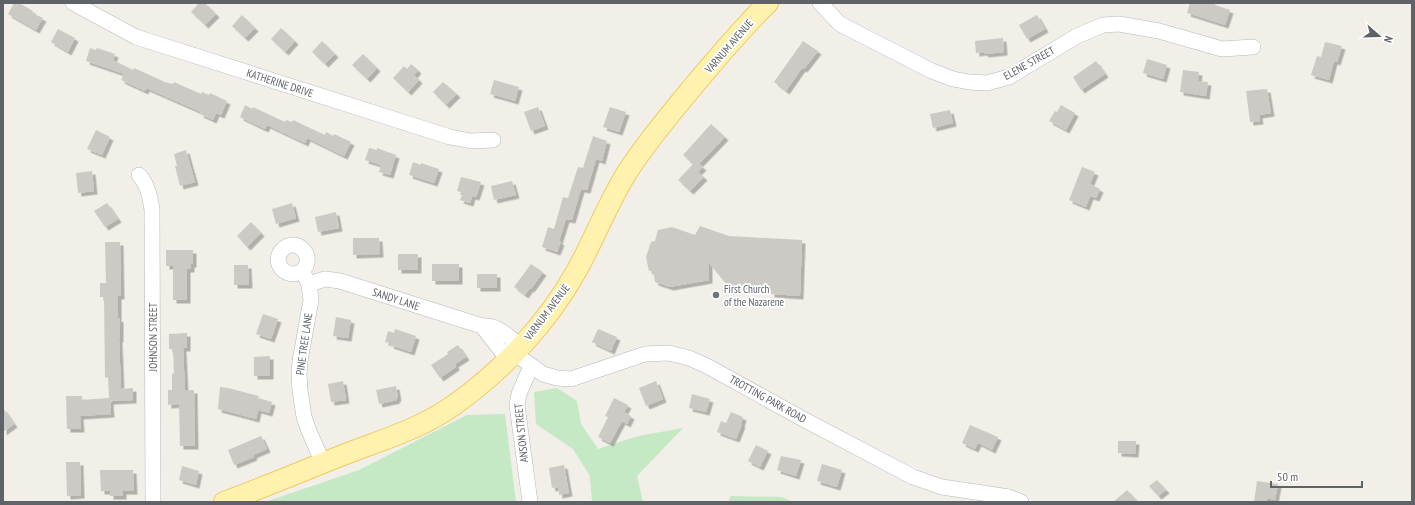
<svg xmlns="http://www.w3.org/2000/svg" width="1415" height="505" viewBox="0 0 1415 505" font-family="'PT Sans Narrow',sans-serif">
<style>
.green{fill:#c5e8c5}
.building{fill:#cccac5;filter:url(#shadow)}
.lines{fill:none;stroke-linecap:round;stroke-linejoin:round}
.minor-casing{stroke:#b5b8bc;stroke-width:16}
.major-casing{stroke:#f2c960;stroke-width:22}
.minor{stroke:#fff;stroke-width:15}
.major{stroke:#fff2af;stroke-width:20}
.worship-dot{fill:#6b7280;stroke:#fff;stroke-width:1.5}
.labels{text-anchor:middle;stroke-width:3.5;stroke-linejoin:round;paint-order:stroke}
.street-label{font-size:11px;fill:#5f6368;stroke:#fff}
.worship-label{font-size:11px;fill:#5b616d;stroke:#fff;text-anchor:start}
</style>
<defs>
<filter id="shadow"><feDropShadow dx="3.5" dy="3.5" stdDeviation="0" flood-color="#0004"/></filter>
</defs>
<rect width="100%" height="100%" fill="#f1efe8"/>
<g class="green">
<path d="M557,388L577,401L581,424L598,449L638,436L683,428L637,476L643,502H592L590,476L573,449L536,424L534,392Z"/>
<path d="M505,414L516,502H265L359,470L467,415Z"/>
<path d="M731,496L782,497L793,502H728Z"/>
</g>
<g class="building">
<path d="M14,3H19L33,11L32,13L43,18L36,30L8,14Z"/>
<path d="M199,3H205L216,14L205,25L191,12Z"/>
<path d="M1190,3H1216L1215,5L1230,10L1225,25L1187,13Z"/>
<path d="M242,15L255,28L245,38L232,26Z"/>
<path d="M1037,15L1045,29L1027,39L1019,25Z"/>
<path d="M281,28L295,41L285,52L271,39Z"/>
<path d="M58,29L75,38L68,52L51,42Z"/>
<path d="M1003,38L1004,52L985,54L984,52L976,53L975,41Z"/>
<path d="M322,41L335,54L325,64L312,52Z"/>
<path d="M803,41L818,51L804,69L802,68L786,91L774,82Z"/>
<path d="M1325,42L1342,46L1337,62L1334,61L1329,80L1311,75L1317,56L1321,57Z"/>
<path d="M90,48L96,50L97,48L115,54L113,60L133,70L134,68L165,82L173,84L174,82L201,94L202,92L209,95L210,93L227,101L221,115L216,113L213,120L200,114L201,112L146,88L145,91L121,80L124,74L86,61Z"/>
<path d="M363,54L377,68L367,79L352,65Z"/>
<path d="M1147,59L1167,65L1163,79L1143,73Z"/>
<path d="M1096,61L1105,74L1081,90L1073,77Z"/>
<path d="M411,64L418,70L414,75L419,80L408,92L393,78L404,66L407,69Z"/>
<path d="M1183,70L1199,72L1198,81L1208,82L1206,96L1180,92Z"/>
<path d="M494,80L519,87L515,101L490,94Z"/>
<path d="M443,82L457,94L446,105L433,92Z"/>
<path d="M1267,89L1271,113L1259,115L1260,121L1250,122L1246,91Z"/>
<path d="M245,105L252,109L253,107L285,122L286,120L292,122L293,120L325,135L326,132L333,136L334,134L351,142L344,156L307,138L305,143L267,125L265,129L240,117Z"/>
<path d="M1061,105L1075,113L1066,130L1049,121L1055,111L1057,112Z"/>
<path d="M538,107L545,126L531,131L524,112Z"/>
<path d="M610,107L626,112L619,132L603,127Z"/>
<path d="M950,110L953,123L933,128L930,114Z"/>
<path d="M711,124L725,137L699,164L703,167L698,172L704,177L690,191L678,180L693,164L683,155Z"/>
<path d="M96,130L110,137L102,155L87,149Z"/>
<path d="M593,136L607,141L602,161L596,159L587,190L581,189L572,220L566,219L559,241L561,242L557,252L542,247L548,227L554,229L563,197L568,198L578,167L583,168Z"/>
<path d="M369,148L377,150V148L396,155L390,175L379,172L381,165L365,160Z"/>
<path d="M186,150L195,182L180,186L175,166H177L174,154Z"/>
<path d="M413,162L421,165V163L439,169L434,183L409,175Z"/>
<path d="M1082,167L1095,172L1090,184L1100,189L1096,198L1090,196L1086,207L1069,200Z"/>
<path d="M92,171L94,191L78,193L76,173Z"/>
<path d="M461,177L481,182L476,197L472,196L470,203L460,200L463,193L457,191Z"/>
<path d="M512,181L516,195L494,200L491,186Z"/>
<path d="M107,203L118,219L105,227L94,211Z"/>
<path d="M292,203L296,218L276,224L272,209Z"/>
<path d="M336,212L339,228L318,232L315,217Z"/>
<path d="M251,222L261,233L247,247L237,236Z"/>
<path d="M700,226L729,236L802,240L800,296L771,294V287L727,285L709,263V280L670,287L655,282L653,271H649L646,257L651,242L655,241L658,230L672,227L695,235Z"/>
<path d="M353,238H379L380,254L353,255Z"/>
<path d="M105,242H120L121,296H118V319L120,318V339H119L121,389L133,388V400L110,401L111,414L80,416L81,429H67L66,396H82V400L109,398L108,377L105,378L104,297H100V283H106Z"/>
<path d="M166,250H193V264H191V269H187V300H173V266H166Z"/>
<rect x="398" y="254" width="20" height="16"/>
<rect x="432" y="264" width="27" height="17"/>
<path d="M531,264L543,272L531,289L530,288L525,295L514,287Z"/>
<path d="M234,265H248L249,285H234Z"/>
<rect x="477" y="274" width="20" height="14"/>
<path d="M263,314L278,319L271,339L256,334Z"/>
<path d="M336,317L351,320L348,338L333,336Z"/>
<path d="M395,329L416,336L411,352L390,345L391,343L385,342L388,331L394,333Z"/>
<path d="M598,329L617,337L611,351L592,342Z"/>
<path d="M187,333V348H183L185,390H194L195,446H180L179,404L168,405V390H172V374L174,373L173,349H169V334Z"/>
<path d="M458,345L466,357L455,364L456,367L440,378L431,365L448,354L447,352Z"/>
<path d="M270,356V376H254V357Z"/>
<path d="M343,381L346,400L331,402L328,384Z"/>
<path d="M656,381L663,399L646,406L639,388Z"/>
<path d="M396,386L398,398H396L397,400L379,404L376,390Z"/>
<path d="M220,387L228,388L259,396L258,398L272,402L269,413L258,410L256,419L218,409Z"/>
<path d="M692,394L710,399L706,412L689,408Z"/>
<path d="M614,398L628,405L624,412L631,416L627,424L622,421L610,443L598,437L608,417L605,416Z"/>
<path d="M3,408L14,424L3,432Z"/>
<path d="M731,412L743,417L741,424H742L736,439L717,432L721,421L726,423Z"/>
<path d="M970,425L998,437L992,450L978,443L975,449L962,443Z"/>
<path d="M261,436L267,449L253,455L254,457L234,465L228,450Z"/>
<path d="M1118,441H1136L1135,454L1118,453Z"/>
<path d="M756,445L768,451L760,467L748,461Z"/>
<path d="M781,456L801,460L796,476L777,470Z"/>
<path d="M66,462H80L81,495L67,496Z"/>
<path d="M822,464L842,470L837,487L817,481Z"/>
<path d="M564,465L569,493L559,495L558,487L552,488L549,468Z"/>
<path d="M182,466L199,471L196,485L179,480Z"/>
<path d="M100,470H133L134,491H123V496H110V491H101Z"/>
<path d="M1157,480L1166,490L1158,496L1149,486Z"/>
<path d="M1257,481L1278,484L1275,500L1267,498L1266,502H1254Z"/>
<path d="M1127,490L1138,502H1113Z"/>
</g>
<g class="lines">
<defs>
<g id="minor">
<path d="M73,3L136,37L450,137L471,141L493,140"/>
<path d="M820,3L840,24L932,71L953,79L969,82L987,83L1009,77L1077,36L1103,25L1119,24L1159,31L1222,49L1253,47"/>
<path d="M139,175C148,185 150,197 152,210L153,502"/>
<path d="M302,271C317,257 297,236 283,249C270,262 286,281 302,271L309,284L311,300L300,361L299,375L300,390L304,417L309,431L323,463"/>
<path d="M309,284L325,279L340,281L482,326C496,325 503,332 513,340L514,353"/>
<path d="M482,326L502,352L514,353"/>
<path d="M514,353L543,374L557,378L571,379L645,354L669,353L689,358L707,366L803,419L913,477L942,487L1009,497L1021,502"/>
<path d="M530,502L517,405L519,394L531,366"/>
</g>
<path id="major" d="M224,502C262,488 300,472 338,457C378,441 419,430 454,405C502,371 548,323 577,270C595,238 608,202 628,171C648,140 672,112 696,83C719,56 742,28 768,3"/>
</defs>
<use href="#minor" class="minor-casing"/>
<use href="#major" class="major-casing"/>
<use href="#minor" class="minor"/>
<use href="#major" class="major"/>
</g>
<circle class="worship-dot" cx="716" cy="295" r="4"/>
<g class="labels">
<g class="street-label">
<text transform="translate(729 46) rotate(-49)" y="4">VARNUM AVENUE</text>
<text transform="translate(1029 63) rotate(-29)" y="4">ELENE STREET</text>
<text transform="translate(280 83) rotate(18)" y="4">KATHERINE DRIVE</text>
<text transform="translate(396 299) rotate(18)" y="4">SANDY LANE</text>
<text transform="translate(547 312) rotate(-53)" y="4">VARNUM AVENUE</text>
<text transform="translate(153 337) rotate(-90)" y="4">JOHNSON STREET</text>
<text transform="translate(304 344) rotate(-82)" y="4">PINE TREE LANE</text>
<text transform="translate(768 399) rotate(29)" y="4">TROTTING PARK ROAD</text>
<text transform="translate(521 433) rotate(-96)" y="4">ANSON STREET</text>
</g>
<g class="worship-label">
<text x="724" y="293">First Church<tspan x="724" dy="13">of the Nazarene</tspan></text>
</g>
</g>
<rect width="1415" height="505" fill="none" stroke="#5f6368" stroke-width="8"/>
<g transform="translate(1379 36) rotate(110)" stroke="#ffffff" stroke-width="3" paint-order="stroke">
<path d="M0-3L7 15L0 10L-7 15Z" fill="#5f6368"/>
<text y="-6" font-size="11" font-weight="bold" text-anchor="middle" fill="#5f6368">N</text>
</g>
<path d="M1271 481v6h91v-6" fill="none" stroke="#5f6368" stroke-width="2"/>
<text x="1277" y="481" font-size="12" fill="#5f6368" stroke="#ffffff" stroke-width="3" paint-order="stroke">50 m</text>
</svg>
